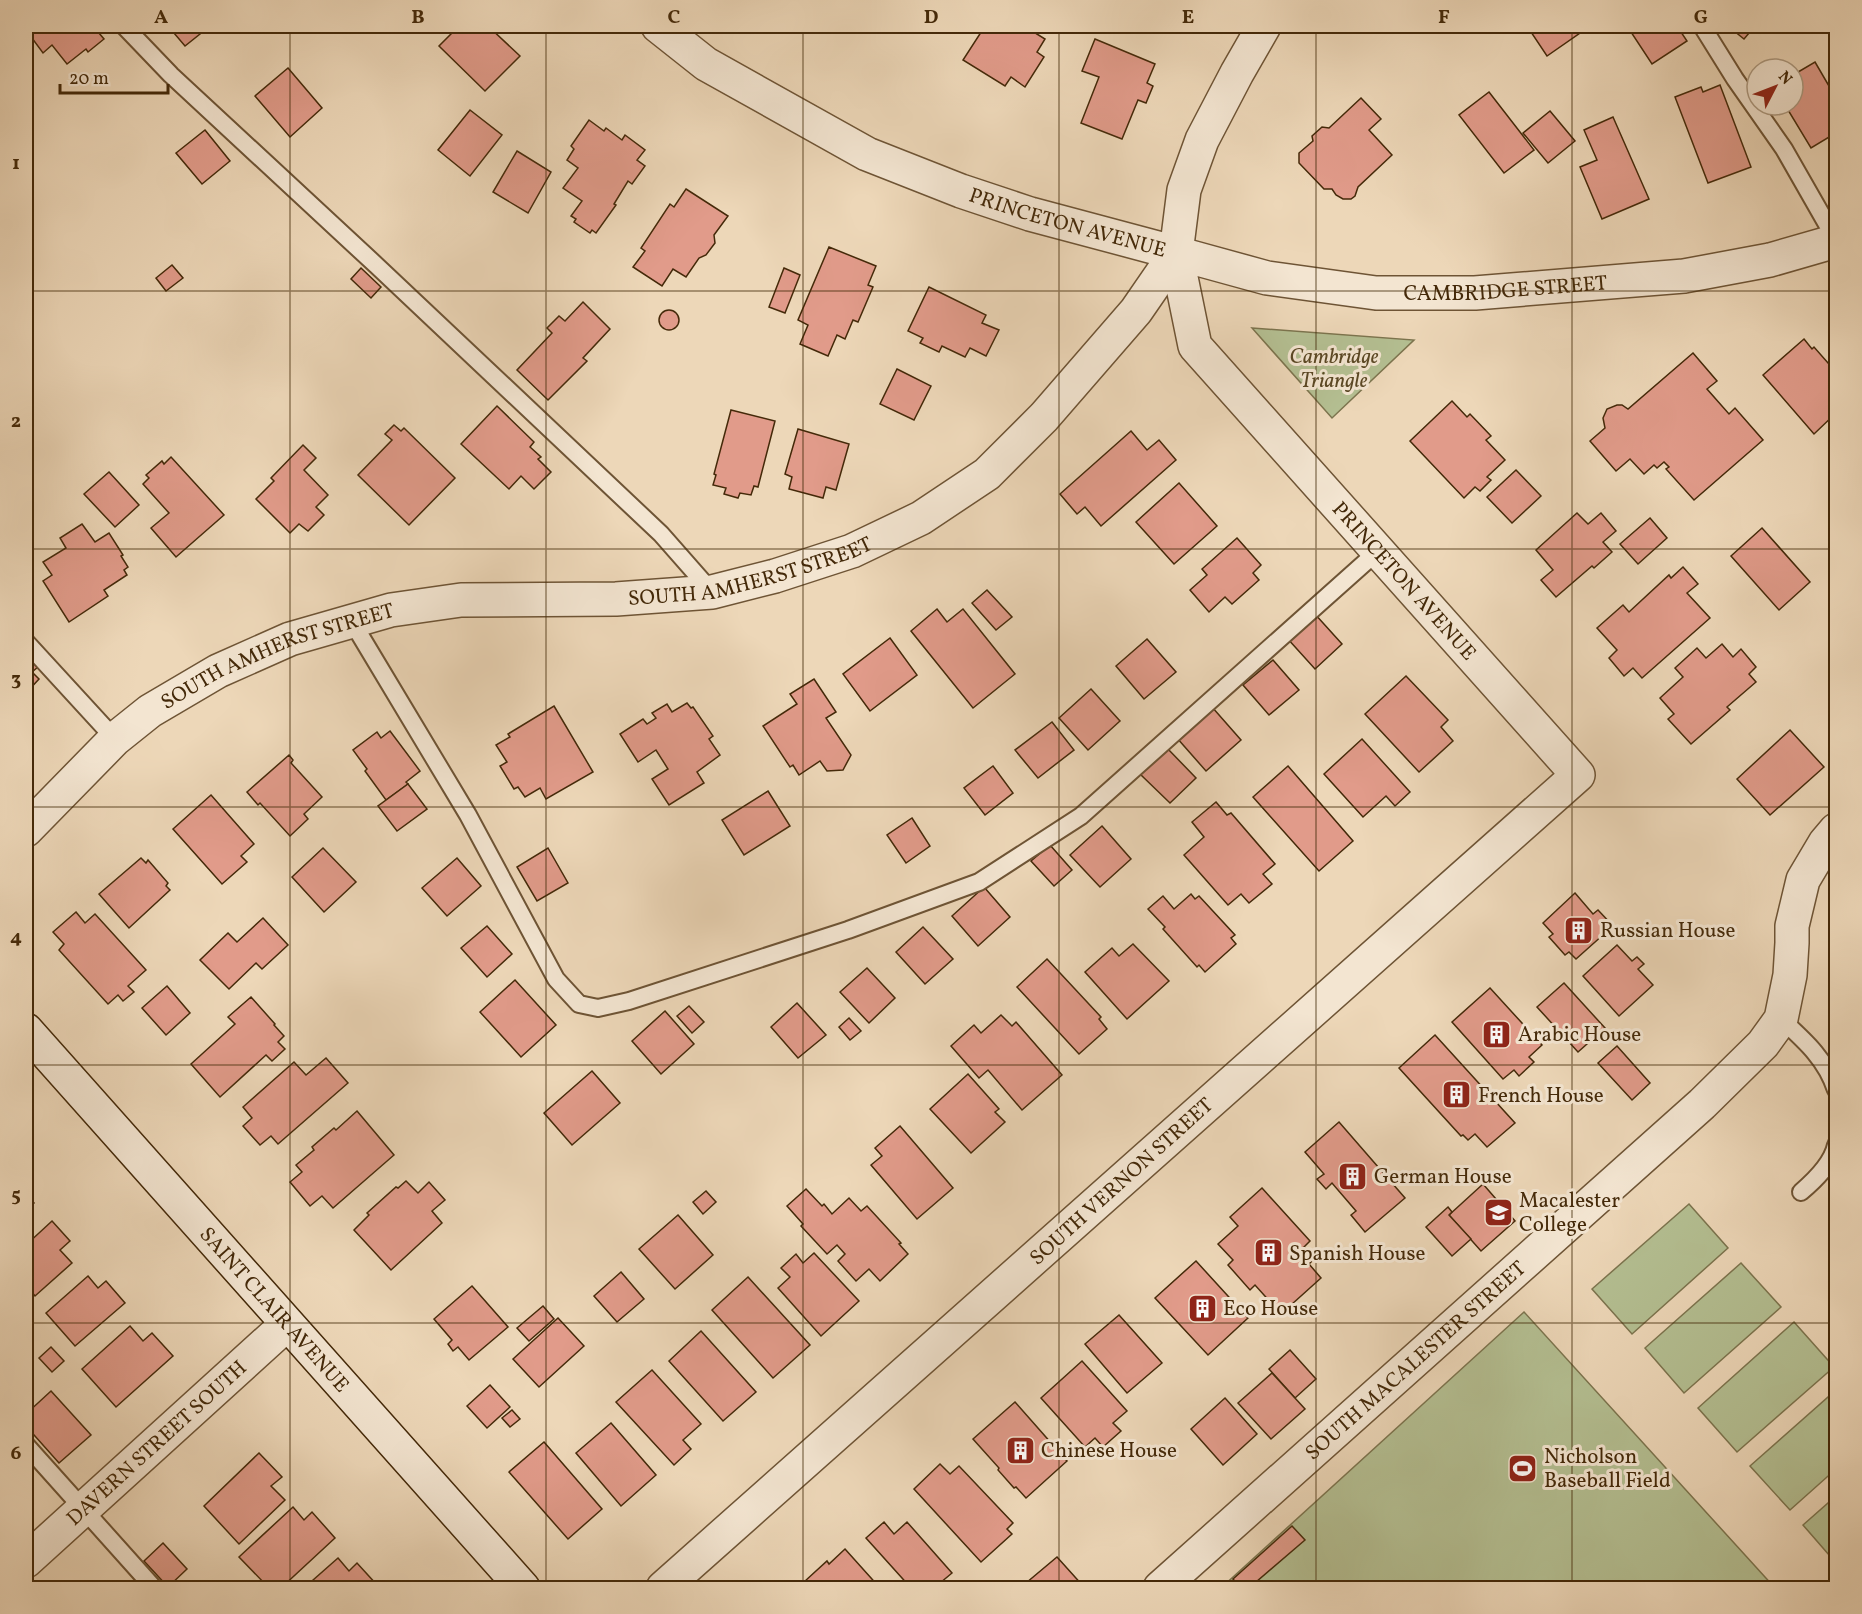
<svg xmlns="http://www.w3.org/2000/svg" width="1862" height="1614" viewBox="0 0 1862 1614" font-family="Vollkorn,serif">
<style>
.green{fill:#b4bf92;stroke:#7c744e;stroke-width:1.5}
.building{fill:#e19b8a;stroke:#442909;stroke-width:1.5}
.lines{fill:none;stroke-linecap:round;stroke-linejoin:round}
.lane-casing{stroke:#6e5435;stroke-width:20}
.street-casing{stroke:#6e5435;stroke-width:36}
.secondary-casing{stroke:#442909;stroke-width:36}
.lane{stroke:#f3e5d1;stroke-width:16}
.street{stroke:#f3e5d1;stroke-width:33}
.secondary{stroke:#f3e5d1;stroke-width:33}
.grid{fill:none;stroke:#442909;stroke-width:1.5;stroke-opacity:0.55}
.labels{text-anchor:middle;stroke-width:6;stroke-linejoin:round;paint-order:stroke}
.street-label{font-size:21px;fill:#442909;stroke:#f3e5d1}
.park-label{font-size:21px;font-style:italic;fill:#5a4724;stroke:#f3e5d1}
.poi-label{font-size:21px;fill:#442909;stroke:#f3e5d1;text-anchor:start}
.neatline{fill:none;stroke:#442909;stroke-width:2}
.grid-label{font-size:20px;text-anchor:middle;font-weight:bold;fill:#442909}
</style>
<rect width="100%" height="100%" fill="#edd7b8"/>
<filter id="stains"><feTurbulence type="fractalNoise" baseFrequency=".00333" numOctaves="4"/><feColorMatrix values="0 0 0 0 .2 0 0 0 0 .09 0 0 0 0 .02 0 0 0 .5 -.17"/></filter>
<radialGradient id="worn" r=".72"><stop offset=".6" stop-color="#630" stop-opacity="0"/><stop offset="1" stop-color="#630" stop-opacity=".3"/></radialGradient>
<g class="green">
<path d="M1252,328L1414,340L1332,418Z"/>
<path d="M1689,1204L1728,1248L1632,1334L1592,1289Z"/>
<path d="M1741,1263L1781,1307L1684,1393L1645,1348Z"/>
<path d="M1524,1312L1775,1588H1221Z"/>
<path d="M1794,1322L1834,1367L1737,1452L1698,1408Z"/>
<path d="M1836,1390V1469L1790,1510L1750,1466Z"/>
<path d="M1836,1496V1563L1803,1525Z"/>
</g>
<g class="building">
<path d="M26,26H93L104,39L88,52L86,49L67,64L52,45L43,53L26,30Z"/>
<path d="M168,26H210L185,46Z"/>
<path d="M459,26H488L520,56L485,91L439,46Z"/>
<path d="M985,26H1035L1032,31L1045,39L1037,52L1044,57L1025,87L1011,77L1005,86L963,60Z"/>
<path d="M1527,26H1575L1580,33L1547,56Z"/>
<path d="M1634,26H1677L1687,41L1652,64L1629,29Z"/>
<path d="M1728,26H1755L1744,39Z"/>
<path d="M1095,39L1155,64L1147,83L1153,86L1146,103L1138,100L1122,139L1081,123L1099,77L1082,71Z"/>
<path d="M1836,46V73L1829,63L1834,59L1829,51Z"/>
<path d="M1815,62L1836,98V149L1829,137L1811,148L1785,105H1793V75Z"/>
<path d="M288,68L322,108L290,137L255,96Z"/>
<path d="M1720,85L1751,167L1708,183L1675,97L1701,87L1703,92Z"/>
<path d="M1489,92L1534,150L1504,173L1459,115Z"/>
<path d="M1361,98L1381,119L1369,130L1392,155L1358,187L1355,196L1351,199H1343L1336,195L1332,189H1324L1299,163V153L1313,141L1312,136L1322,127L1329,128Z"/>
<path d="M470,110L502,135L470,176L438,150Z"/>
<path d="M1550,111L1575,141L1548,163L1523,133Z"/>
<path d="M1613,117L1649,199L1602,219L1580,167L1597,160L1584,130Z"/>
<path d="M589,120L604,131L606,128L622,140L625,135L645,150L637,160L645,166L632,184L628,181L614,204L616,205L596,233L592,230L590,233L574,222L576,219L571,216L582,201L563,188L578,168L567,160L574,149L571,146Z"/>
<path d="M205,130L230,161L202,184L176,153Z"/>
<path d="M517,151L551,172L528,213L493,192Z"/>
<path d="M686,189L728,216L714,235L715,243L706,255L699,258L686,277L673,269L662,286L633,267L645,251L641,248L670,204L674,207Z"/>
<path d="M829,247L876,266L868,285L873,287L858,322L853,320L845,339L837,335L828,356L800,344L808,325L798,320Z"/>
<path d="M172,265L183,278L166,291L156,278Z"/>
<path d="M361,268L381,287L371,298L351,279Z"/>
<path d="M784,268L800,275L785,313L769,307Z"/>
<path d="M929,287L986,315L982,323L999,330L986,356L970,348L965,357L942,346L939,352L920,343L923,338L908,331Z"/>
<path d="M583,302L610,329L583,358L587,361L548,400L517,370L552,333L547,328L559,316L565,321Z"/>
<circle cx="669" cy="320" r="10"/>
<path d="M1804,339L1812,349L1814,347L1836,372V413L1814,434L1763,375Z"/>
<path d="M1693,353L1717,381L1707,389L1729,414L1735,408L1763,440L1694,500L1666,469L1669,467L1664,462L1657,468L1654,465L1644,474L1630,459L1616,471L1590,441L1605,428L1603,418L1607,409L1617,405H1622L1628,409Z"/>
<path d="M897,369L931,386L914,420L880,404Z"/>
<path d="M1452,401L1467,417L1470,414L1491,436L1486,440L1505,460L1487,477L1491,480L1480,491L1475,487L1464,498L1410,441Z"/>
<path d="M497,406L534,442L530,447L541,457L538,459L551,472L534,489L521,476L509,489L461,444Z"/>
<path d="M731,410L775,421L758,487L754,486L751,495L740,493L738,498L724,494L726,488L713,485L716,475L714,474Z"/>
<path d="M394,425L401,431L404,428L455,478L409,525L358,475L392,440L385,434Z"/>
<path d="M798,429L849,444L836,490L826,487L823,498L789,489L792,477L785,474Z"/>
<path d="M1131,431L1147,450L1159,440L1176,460L1101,526L1085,507L1077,514L1060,494Z"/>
<path d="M303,445L316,458L304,470L328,495L316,507L324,515L308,531L299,524L290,533L256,499L274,481L271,478Z"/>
<path d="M171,457L224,515L176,557L151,528L169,513L143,484L149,478L146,475L162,461L164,464Z"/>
<path d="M1516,470L1541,496L1512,523L1487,497Z"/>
<path d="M109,472L139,505L115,527L84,494Z"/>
<path d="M1179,483L1217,526L1174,564L1136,522Z"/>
<path d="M1577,513L1588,524L1601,513L1616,531L1603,542L1612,552L1594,568L1592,566L1556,597L1541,580L1553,570L1536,550Z"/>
<path d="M1650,518L1667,538L1638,564L1620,544Z"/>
<path d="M82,524L95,542L109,533L123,555L121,556L128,567L124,570L127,575L104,590L108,596L69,622L43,581L52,575L43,562L66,548L60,538Z"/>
<path d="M1762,528L1810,582L1779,610L1731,556Z"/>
<path d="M1237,538L1261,565L1253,573L1259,580L1232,604L1225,597L1209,612L1190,590L1207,575L1202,569Z"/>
<path d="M1683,567L1698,584L1687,593L1710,618L1642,678L1633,668L1624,676L1609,658L1617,650L1597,628L1623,605L1629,612L1669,575L1671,578Z"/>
<path d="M987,590L1012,617L996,630L972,603Z"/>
<path d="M937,609L947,622L963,609L1015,674L973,708L911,631Z"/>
<path d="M1314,613L1342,644L1315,669L1287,638Z"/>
<path d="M890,638L917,675L870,711L843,674Z"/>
<path d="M1147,639L1176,672L1144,699L1116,666Z"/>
<path d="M1722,644L1733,657L1741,649L1756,667L1749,674L1756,682L1727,707L1730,710L1691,744L1668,719L1674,714L1660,698L1683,677L1675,668L1697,648L1706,658Z"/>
<path d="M26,655L38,667L32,672L39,679L26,693Z"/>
<path d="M1273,660L1299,690L1269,715L1243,685Z"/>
<path d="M1406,676L1448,720L1441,727L1453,741L1419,772L1365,714Z"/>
<path d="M814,679L836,712L826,718L851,755L843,770L827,771L820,761L799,775L793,765L790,767L763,726L797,704L790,694Z"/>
<path d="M1091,689L1120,721L1088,750L1059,718Z"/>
<path d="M687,703L691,708L693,707L713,736L709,739L720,755L697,772L704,783L669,805L652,779L668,769L656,750L638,762L620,734L643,719L647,724L656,718L652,713L667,704L672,712Z"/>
<path d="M554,706L593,772L546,799L540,788L525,797L518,787L514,789L500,766L507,762L496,745L510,737L508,734Z"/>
<path d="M1212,707L1241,740L1206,771L1177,738Z"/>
<path d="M1052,722L1074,750L1038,778L1015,750Z"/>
<path d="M1790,730L1824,767L1770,815L1737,779Z"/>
<path d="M390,731L420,771L406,782L408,784L386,800L365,771L367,769L353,750L377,732L381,738Z"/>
<path d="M1362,739L1410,792L1395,806L1386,796L1363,817L1324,774Z"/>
<path d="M1167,748L1196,778L1170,803L1140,774Z"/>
<path d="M289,755L293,760L291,763L322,797L304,814L308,819L290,836L260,803L258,805L247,792Z"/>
<path d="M993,766L1013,793L985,815L964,788Z"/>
<path d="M1288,766L1353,841L1319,871L1253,797Z"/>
<path d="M408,784L427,809L397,831L378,806Z"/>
<path d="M768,791L790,826L744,855L722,820Z"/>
<path d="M211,795L254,844L241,856L247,862L222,884L173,829Z"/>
<path d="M1216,802L1227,815L1231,813L1275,864L1263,874L1272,884L1249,903L1241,894L1228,905L1184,855L1204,837L1192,822Z"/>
<path d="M912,818L930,846L906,863L887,835Z"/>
<path d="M1102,826L1131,859L1100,887L1070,855Z"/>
<path d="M1050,845L1072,870L1054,886L1031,861Z"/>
<path d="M323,848L356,882L324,912L292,877Z"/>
<path d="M548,848L568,883L537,901L517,867Z"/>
<path d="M141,858L146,863L148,860L168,883L166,886L170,890L129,928L99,894Z"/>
<path d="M457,858L481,886L447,916L422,888Z"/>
<path d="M984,887L1010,917L978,946L952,916Z"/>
<path d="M1575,893L1593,914L1598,910L1613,926L1576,959L1569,952L1565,955L1549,937L1553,934L1543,923Z"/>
<path d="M1191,894L1195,899L1199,896L1235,935L1231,938L1236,944L1205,972L1199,965L1197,967L1163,929L1165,927L1148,909L1163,896L1174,909Z"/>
<path d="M76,912L85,923L95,914L146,970L128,986L134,992L123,1001L118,995L108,1004L59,950L64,944L53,932Z"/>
<path d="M263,918L288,945L262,969L256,963L229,989L200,960L228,933L237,942Z"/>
<path d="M487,926L512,954L487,977L461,948Z"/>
<path d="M923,927L953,959L925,984L896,952Z"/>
<path d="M1133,944L1169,981L1127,1019L1085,972L1112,948L1119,956Z"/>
<path d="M1617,945L1632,961L1637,957L1644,964L1638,969L1653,985L1619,1016L1583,976Z"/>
<path d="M1047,959L1101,1017L1099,1019L1107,1029L1079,1054L1017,987Z"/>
<path d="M867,968L895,998L869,1023L840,992Z"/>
<path d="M515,980L556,1025L521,1057L480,1012Z"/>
<path d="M1564,983L1605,1028L1578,1052L1537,1007Z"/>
<path d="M167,986L190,1013L166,1035L142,1008Z"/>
<path d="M1490,988L1542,1045L1529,1057L1534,1062L1519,1076L1514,1070L1503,1079L1452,1022Z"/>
<path d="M251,997L275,1024L274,1025L284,1036L278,1042L285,1049L272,1061L266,1055L220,1097L191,1064L235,1024L228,1017Z"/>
<path d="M797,1003L826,1035L798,1058L771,1027Z"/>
<path d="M689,1006L704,1022L692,1033L677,1016Z"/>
<path d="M665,1011L694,1044L661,1074L632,1041Z"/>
<path d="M1001,1015L1012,1026L1016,1022L1062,1075L1022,1110L988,1070L979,1078L951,1046L974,1025L981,1033Z"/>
<path d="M849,1018L861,1031L850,1040L839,1027Z"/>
<path d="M1435,1035L1515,1123L1487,1147L1475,1134L1468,1140L1463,1135L1461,1136L1399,1068Z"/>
<path d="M1617,1046L1650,1083L1632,1100L1598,1063Z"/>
<path d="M326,1058L348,1083L278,1144L271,1136L260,1145L243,1126L252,1118L243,1107L294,1062L306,1075Z"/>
<path d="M592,1071L620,1103L572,1145L544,1113Z"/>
<path d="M968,1074L999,1109L995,1112L1005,1122L971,1153L930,1109Z"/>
<path d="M357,1111L394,1155L333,1208L322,1196L310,1206L290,1182L302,1172L296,1165L314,1150L312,1147L334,1128L336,1130Z"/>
<path d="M1339,1122L1405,1198L1365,1232L1351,1215L1356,1211L1332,1183L1326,1189L1317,1179L1324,1174L1305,1152Z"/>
<path d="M900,1126L953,1188L917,1219L871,1165L882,1156L875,1148Z"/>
<path d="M406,1181L418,1193L429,1182L445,1200L432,1211L442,1223L391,1270L354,1230L369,1215L367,1213L396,1187L398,1188Z"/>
<path d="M1483,1184L1515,1221L1481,1251L1449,1215Z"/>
<path d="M1262,1188L1310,1241L1304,1247L1314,1259L1309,1264L1321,1278L1281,1314L1255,1285L1250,1290L1228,1265L1233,1260L1218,1244L1238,1226L1230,1217Z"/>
<path d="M806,1189L822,1206L824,1204L832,1214L849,1198L861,1211L867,1206L901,1243L899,1244L908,1254L880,1281L869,1269L856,1281L838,1261L845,1254L837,1245L827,1254L801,1226L803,1224L787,1206Z"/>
<path d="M706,1191L716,1202L703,1214L693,1202Z"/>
<path d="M26,1194L34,1203L26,1211Z"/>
<path d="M1448,1207L1452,1212L1449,1215L1471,1239L1452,1256L1426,1227Z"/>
<path d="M678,1215L713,1255L675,1289L639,1249Z"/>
<path d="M52,1221L70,1241L60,1250L72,1263L35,1296L26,1285V1245Z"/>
<path d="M814,1253L859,1301L821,1336L778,1288L790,1277L781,1268L796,1254L803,1263Z"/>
<path d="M1196,1261L1248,1318L1208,1355L1155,1298Z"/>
<path d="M621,1272L644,1299L617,1322L594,1296Z"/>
<path d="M88,1276L98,1288L106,1281L125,1303L75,1346L46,1313Z"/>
<path d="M748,1277L810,1345L773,1378L712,1310Z"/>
<path d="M472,1286L508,1327L469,1360L458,1347L453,1351L448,1344L452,1340L434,1319Z"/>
<path d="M543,1306L554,1319L529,1341L517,1328Z"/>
<path d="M1119,1315L1162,1363L1127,1393L1085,1344Z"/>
<path d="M558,1318L584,1346L539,1387L513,1359Z"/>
<path d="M130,1326L143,1341L152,1333L173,1356L116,1407L82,1369Z"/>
<path d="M701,1331L756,1392L723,1421L669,1361Z"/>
<path d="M51,1347L64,1361L52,1372L39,1358Z"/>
<path d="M1290,1350L1316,1379L1295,1398L1269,1369Z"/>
<path d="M1082,1361L1127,1411L1113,1423L1121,1431L1103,1447L1095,1438L1085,1447L1041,1398Z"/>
<path d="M652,1370L701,1424L683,1440L691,1449L674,1465L616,1402Z"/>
<path d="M1272,1373L1305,1409L1271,1439L1238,1403Z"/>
<path d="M490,1385L510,1407L487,1428L467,1406Z"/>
<path d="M51,1391L91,1435L59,1463L26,1426V1414Z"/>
<path d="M1225,1398L1257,1434L1223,1465L1191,1429Z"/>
<path d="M1015,1402L1067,1461L1026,1498L1016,1487L1014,1488L998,1470L999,1468L973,1439Z"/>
<path d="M512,1410L520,1419L510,1427L502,1418Z"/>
<path d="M611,1423L656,1475L621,1506L576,1453Z"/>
<path d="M544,1442L602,1509L568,1539L509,1472Z"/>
<path d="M259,1453L282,1477L271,1486L285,1500L239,1544L204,1506Z"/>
<path d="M940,1464L950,1474L959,1466L1013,1523L1007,1529L1012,1534L981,1562L914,1489Z"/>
<path d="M293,1507L304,1520L312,1512L335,1538L281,1588H269L239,1557Z"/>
<path d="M884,1522L894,1534L907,1522L952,1573L934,1588H911L866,1538Z"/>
<path d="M1292,1526L1305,1540L1249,1588H1241L1233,1579Z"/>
<path d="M163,1543L187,1569L168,1587L144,1561Z"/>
<path d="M845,1549L880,1588H802L807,1584L805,1581L827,1561L829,1564Z"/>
<path d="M1057,1557L1084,1587L1082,1588H1031L1026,1583Z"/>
<path d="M338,1558L349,1571L357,1563L377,1585L373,1588H304Z"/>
</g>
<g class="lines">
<defs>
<g id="lane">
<path d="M124,26L171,75L377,266L661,534L712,592"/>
<path d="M1702,26L1735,79L1784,149L1836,240"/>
<path d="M351,620L468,815L556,979L579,1004L598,1008L629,1001L848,930L979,882L1081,816L1378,551"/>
<path d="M26,642L115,739"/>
<path d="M1781,1019C1804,1040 1826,1059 1836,1090"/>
<path d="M1801,1192C1815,1180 1832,1164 1836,1145"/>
<path d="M26,1445L154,1588"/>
</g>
<g id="street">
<path id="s1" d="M658,26L706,64L867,154L961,191L1030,214L1176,253L1195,346L1578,775L663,1588"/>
<path id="s2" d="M1176,253L1267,278L1376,293H1475L1684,276L1770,260L1836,241"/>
<path id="s3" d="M26,830L115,739L150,711L218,671L290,639L391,610L461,600L616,599L712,592L775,576L852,551L921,518L987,474L1044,417L1136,311L1176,253L1184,190L1202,140L1237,73L1264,26"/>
<path id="s4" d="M26,1561L287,1324"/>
<path id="s5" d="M1160,1588L1702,1104L1763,1044L1781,1019L1790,975L1792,943V926L1803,880L1825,843L1836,830"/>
</g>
<g id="secondary">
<path id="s6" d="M26,1030L523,1588"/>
</g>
</defs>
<use href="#lane" class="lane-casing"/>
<use href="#street" class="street-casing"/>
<use href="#secondary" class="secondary-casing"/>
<use href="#lane" class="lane"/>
<use href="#street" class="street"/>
<use href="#secondary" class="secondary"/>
</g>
<path class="grid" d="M290,26V1588M546,26V1588M803,26V1588M1059,26V1588M1316,26V1588M1572,26V1588M26,291H1836M26,549H1836M26,807H1836M26,1065H1836M26,1323H1836"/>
<defs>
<symbol id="building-square" viewBox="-11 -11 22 22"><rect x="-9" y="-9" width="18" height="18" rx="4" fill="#8f2418" stroke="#f3e5d1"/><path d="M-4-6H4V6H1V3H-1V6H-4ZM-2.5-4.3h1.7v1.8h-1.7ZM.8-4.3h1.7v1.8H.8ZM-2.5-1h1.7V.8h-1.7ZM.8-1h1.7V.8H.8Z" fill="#fff"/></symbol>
<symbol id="university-square" viewBox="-11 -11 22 22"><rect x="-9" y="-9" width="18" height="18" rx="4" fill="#8f2418" stroke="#f3e5d1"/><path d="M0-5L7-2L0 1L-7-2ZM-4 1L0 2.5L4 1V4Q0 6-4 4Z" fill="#fff"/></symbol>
<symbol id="stadium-square" viewBox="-11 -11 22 22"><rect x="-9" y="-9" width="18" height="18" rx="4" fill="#8f2418" stroke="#f3e5d1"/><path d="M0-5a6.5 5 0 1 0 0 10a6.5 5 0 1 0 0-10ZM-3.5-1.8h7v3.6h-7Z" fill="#fff"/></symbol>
</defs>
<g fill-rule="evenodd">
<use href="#building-square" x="1562" y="914" width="33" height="33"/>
<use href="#building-square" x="1480" y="1018" width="33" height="33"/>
<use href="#building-square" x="1440" y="1078" width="33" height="33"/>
<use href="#building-square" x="1336" y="1160" width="33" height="33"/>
<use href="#university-square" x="1482" y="1196" width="33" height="33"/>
<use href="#building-square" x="1252" y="1236" width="33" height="33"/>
<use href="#building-square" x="1186" y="1292" width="33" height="33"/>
<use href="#building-square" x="1004" y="1434" width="33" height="33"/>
<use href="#stadium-square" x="1506" y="1452" width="33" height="33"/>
</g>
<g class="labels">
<g class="street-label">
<text dy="7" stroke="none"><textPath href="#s1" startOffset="458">PRINCETON AVENUE</textPath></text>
<text dy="7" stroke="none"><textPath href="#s2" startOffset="334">CAMBRIDGE STREET</textPath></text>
<text dy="7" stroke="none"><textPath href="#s3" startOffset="798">SOUTH AMHERST STREET</textPath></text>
<text dy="7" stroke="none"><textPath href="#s1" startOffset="980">PRINCETON AVENUE</textPath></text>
<text dy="7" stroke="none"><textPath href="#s3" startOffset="312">SOUTH AMHERST STREET</textPath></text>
<text transform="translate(1121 1181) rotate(-42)" y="7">SOUTH VERNON STREET</text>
<text dy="7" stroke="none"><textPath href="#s6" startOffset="374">SAINT CLAIR AVENUE</textPath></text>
<text dy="7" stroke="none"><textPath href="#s5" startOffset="342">SOUTH MACALESTER STREET</textPath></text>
<text dy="7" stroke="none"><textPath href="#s4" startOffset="176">DAVERN STREET SOUTH</textPath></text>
</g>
<g class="park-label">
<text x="1334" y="363">Cambridge<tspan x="1334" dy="24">Triangle</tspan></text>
</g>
<g class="poi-label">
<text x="1600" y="937">Russian House</text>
<text x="1518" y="1041">Arabic House</text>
<text x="1478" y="1102">French House</text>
<text x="1374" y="1183">German House</text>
<text x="1519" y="1207">Macalester<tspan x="1519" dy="24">College</tspan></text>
<text x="1289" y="1260">Spanish House</text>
<text x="1223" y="1315">Eco House</text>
<text x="1041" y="1457">Chinese House</text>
<text x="1544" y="1463">Nicholson<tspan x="1544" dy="24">Baseball Field</tspan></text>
</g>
</g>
<rect width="1862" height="1614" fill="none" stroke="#edd7b8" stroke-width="66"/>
<g transform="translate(1775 87) rotate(48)"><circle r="28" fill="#f3e5d1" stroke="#ad9a81" stroke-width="1.5"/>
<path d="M0-4.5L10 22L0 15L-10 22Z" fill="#8f2418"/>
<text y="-9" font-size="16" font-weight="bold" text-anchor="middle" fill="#442909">N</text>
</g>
<path d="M60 84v9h108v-9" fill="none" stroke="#442909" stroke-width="3"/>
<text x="69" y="84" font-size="18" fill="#442909" stroke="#f3e5d1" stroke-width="4.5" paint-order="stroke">20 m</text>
<rect x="33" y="33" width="1796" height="1548" class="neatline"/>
<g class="grid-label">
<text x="161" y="23">A</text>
<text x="418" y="23">B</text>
<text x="674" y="23">C</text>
<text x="931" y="23">D</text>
<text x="1188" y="23">E</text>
<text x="1444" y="23">F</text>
<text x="1701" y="23">G</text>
<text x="16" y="169">1</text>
<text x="16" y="427">2</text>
<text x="16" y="685">3</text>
<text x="16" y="943">4</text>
<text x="16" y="1201">5</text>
<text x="16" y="1459">6</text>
</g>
<rect width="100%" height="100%" filter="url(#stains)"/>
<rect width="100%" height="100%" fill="url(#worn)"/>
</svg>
